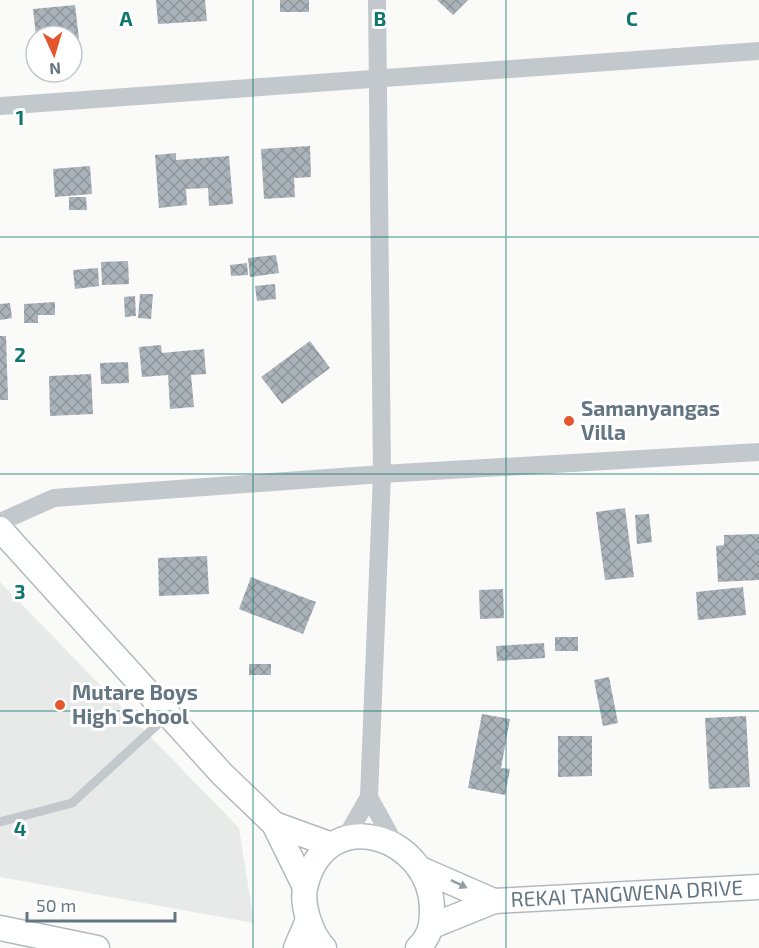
<svg xmlns="http://www.w3.org/2000/svg" width="759" height="948" viewBox="0 0 759 948" font-family="'Exo 2',sans-serif">
<style>
.built{fill:#e8e9e9}
.building{fill:url(#building-cross-hatch)}
.lines{fill:none;stroke-linecap:round;stroke-linejoin:round}
.secondary-casing{stroke:#b3babf;stroke-width:27}
.lane{stroke:#c3c8cc;stroke-width:9}
.street{stroke:#c3c8cc;stroke-width:18}
.secondary{stroke:#fff;stroke-width:24}
.oneway{fill:#939fa8}
.grid{fill:none;stroke:#0f766e;stroke-width:1.5;stroke-opacity:0.55}
.poi-dot{fill:#e4572e;stroke:#fff;stroke-width:2}
.labels{text-anchor:middle;stroke-width:6;stroke-linejoin:round;paint-order:stroke}
.poi-label{font-size:21px;font-weight:bold;fill:#657683;stroke:#fff;text-anchor:start}
.street-label{font-size:21px;fill:#657683;stroke:#fff}
.grid-label{font-size:20px;text-anchor:middle;font-weight:bold;fill:#0f766e;stroke:#fff;stroke-width:6;stroke-linejoin:round;paint-order:stroke}
</style>
<defs>
<pattern id="building-cross-hatch" width="8" height="8" patternUnits="userSpaceOnUse" patternTransform="scale(1.5)"><rect width="8" height="8" fill="#aab3b9"/><path d="M0 0l8 8M0 8l8-8" fill="none" stroke="#8e969c"/></pattern>
</defs>
<rect width="100%" height="100%" fill="#fafaf8"/>
<path class="built" d="M0,582L239,828L254,923L0,877Z"/>
<g class="building">
<path d="M156,0H205L207,21L158,24Z"/>
<rect x="280" y="0" width="29" height="12"/>
<path d="M437,0H468L453,15Z"/>
<path d="M75,5L79,39L72,40V36H36L33,9Z"/>
<path d="M310,146L311,177L294,178L295,197L264,199L261,149Z"/>
<path d="M176,153V160L229,156L233,204L209,206L208,188L186,189L187,205L159,208L155,155Z"/>
<path d="M90,166L92,194L55,197L53,169Z"/>
<path d="M69,197H86L87,210H69Z"/>
<path d="M276,255L279,273L250,277L248,258Z"/>
<path d="M128,261L129,284L102,285L101,262Z"/>
<path d="M247,263L248,275L231,276L230,265Z"/>
<path d="M98,268L99,286L75,289L73,270Z"/>
<path d="M275,284L276,299L257,301L255,286Z"/>
<path d="M140,294H153L151,319L138,318Z"/>
<path d="M135,296L136,316L125,317L124,297Z"/>
<path d="M55,302V315H38V323H24V304Z"/>
<path d="M10,303L12,318L0,320V304Z"/>
<path d="M0,336H6L8,400H0Z"/>
<path d="M310,341L330,368L282,404L261,377Z"/>
<path d="M161,345L162,353L204,349L206,374L191,375L194,407L170,409L168,375L142,377L139,347Z"/>
<path d="M128,362L129,383L101,384L100,363Z"/>
<path d="M91,374L93,414L50,416L49,376Z"/>
<path d="M625,508L634,577L605,580L596,512Z"/>
<path d="M649,514L652,542L637,544L635,515Z"/>
<path d="M759,534V580L718,582L716,546L724,545V535Z"/>
<path d="M207,556L209,594L159,596L158,558Z"/>
<path d="M251,577L316,602L303,634L239,609Z"/>
<path d="M743,587L746,615L698,620L696,592Z"/>
<path d="M503,589L504,618L480,619L479,590Z"/>
<rect x="555" y="637" width="23" height="14"/>
<path d="M544,643L545,658L497,661L496,646Z"/>
<rect x="249" y="664" width="22" height="11"/>
<path d="M609,677L618,723L603,726L594,680Z"/>
<path d="M482,714L510,719L501,768L510,769L505,795L468,788Z"/>
<path d="M746,716L750,787L709,789L705,718Z"/>
<path d="M558,736H592V776L558,777Z"/>
</g>
<g class="lines">
<defs>
<g id="secondary">
<path d="M0,529L222,774L274,824L305,887"/>
<path d="M274,824L329,844"/>
<path d="M423,870L494,901"/>
<path id="s1" d="M432,926L494,901L759,887"/>
<path d="M0,928L97,948"/>
<path d="M296,948L308,920"/>
<path d="M324,948C311,934 300,903 306,884C328,801 433,837 432,911C432,927 429,937 418,948"/>
</g>
</defs>
<use href="#secondary" class="secondary-casing"/>
<path class="lane" d="M0,822L72,803L168,715"/>
<g class="street">
<path d="M0,106L759,51"/>
<path d="M0,522L54,498L382,474L759,452"/>
<path d="M369,797L397,848"/>
<path d="M345,839L369,797L382,474L377,0"/>
</g>
<use href="#secondary" class="secondary"/>
</g>
<defs><path id="oneway-solid" d="M-6-.8H1V-3.2L6.5 0L1 3.2V.8H-6Z" transform="scale(1.5)"/></defs>
<use class="oneway" href="#oneway-solid" transform="translate(459 884) rotate(26)"/>
<path class="grid" d="M253,0V948M506,0V948M0,237H759M0,474H759M0,711H759"/>
<g class="poi-dot">
<circle cx="569" cy="421" r="6"/>
<circle cx="60" cy="705" r="6"/>
</g>
<g class="labels">
<g class="poi-label">
<text x="581" y="416">Samanyangas<tspan x="581" dy="24">Villa</tspan></text>
<text x="72" y="700">Mutare Boys<tspan x="72" dy="24">High School</tspan></text>
</g>
<g class="street-label">
<text dy="7" stroke="none"><textPath href="#s1" startOffset="200">REKAI TANGWENA DRIVE</textPath></text>
</g>
</g>
<g class="grid-label">
<text x="126" y="26">A</text>
<text x="380" y="26">B</text>
<text x="632" y="26">C</text>
<text x="20" y="125">1</text>
<text x="20" y="362">2</text>
<text x="20" y="599">3</text>
<text x="20" y="836">4</text>
</g>
<g transform="translate(54 54) rotate(176)"><circle r="28" fill="#ffffff" stroke="#c1c8cd" stroke-width="1.5"/>
<path d="M0-4.5L10 22L0 15L-10 22Z" fill="#e4572e"/>
<text y="-9" font-size="16" font-weight="bold" text-anchor="middle" fill="#657683">N</text>
</g>
<path d="M27 912v9h148v-9" fill="none" stroke="#657683" stroke-width="3"/>
<text x="36" y="912" font-size="18" fill="#657683" stroke="#ffffff" stroke-width="4.5" paint-order="stroke">50 m</text>
</svg>
